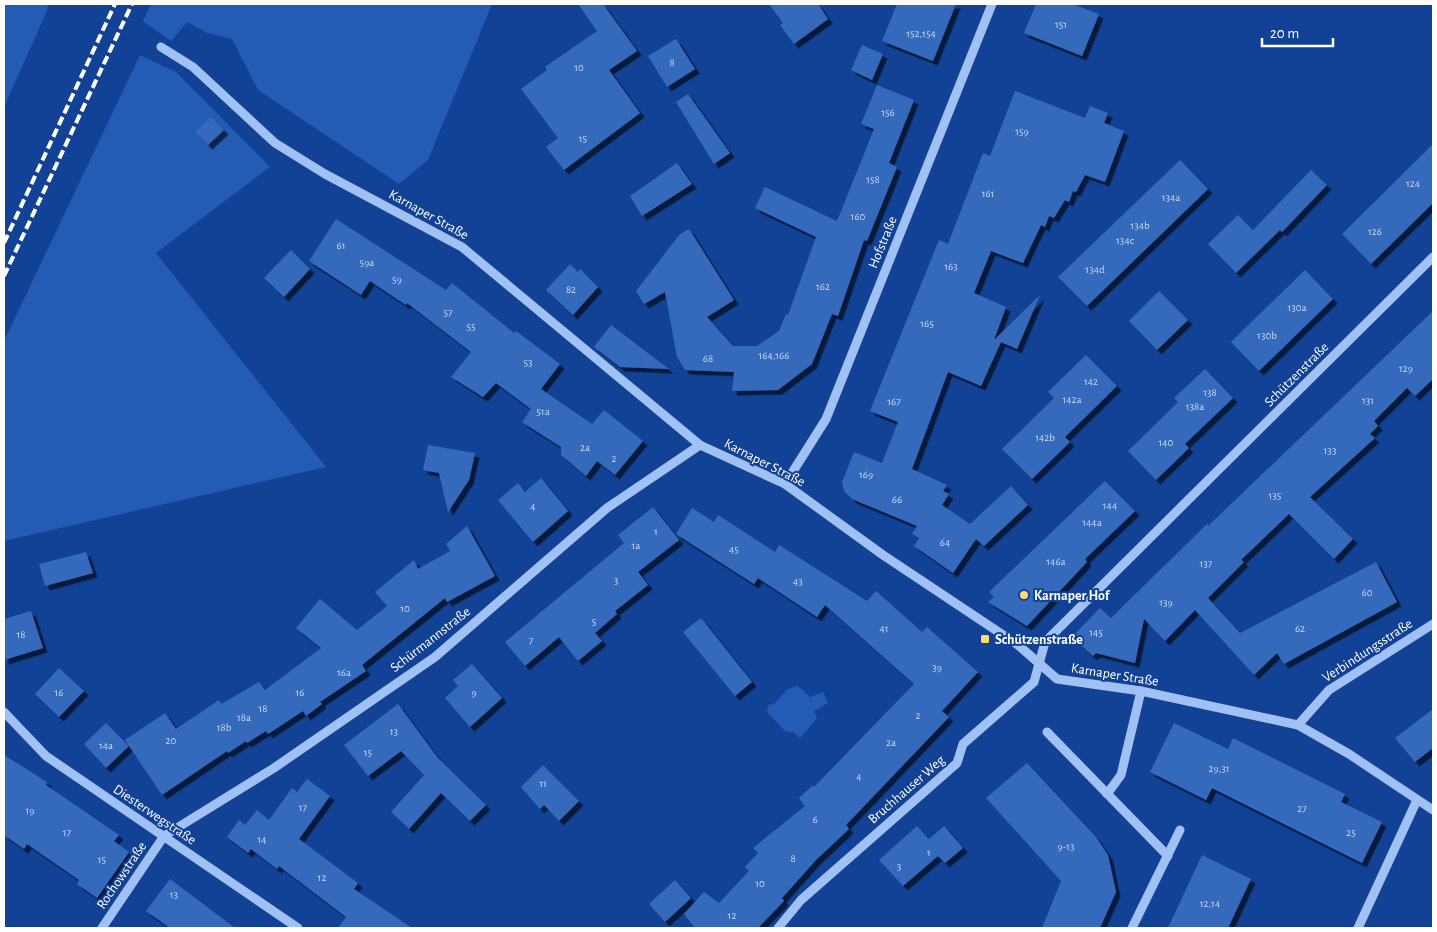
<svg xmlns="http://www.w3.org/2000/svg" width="1437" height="932" viewBox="0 0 1437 932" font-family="'Alegreya Sans',sans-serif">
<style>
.green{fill:#245bb4}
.building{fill:#3569bc;filter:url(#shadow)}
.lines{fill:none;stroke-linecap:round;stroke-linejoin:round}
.minor{stroke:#a1c0f3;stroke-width:9}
.rail{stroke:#fff;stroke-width:4;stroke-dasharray:9 4;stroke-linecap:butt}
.poi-dot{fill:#ffdc63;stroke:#124295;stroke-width:2}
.labels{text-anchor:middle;stroke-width:4;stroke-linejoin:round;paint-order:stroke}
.number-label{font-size:11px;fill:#ccdaee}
.street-label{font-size:14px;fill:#fff;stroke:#124295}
.poi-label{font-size:14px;font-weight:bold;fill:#fff;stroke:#124295;text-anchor:start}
</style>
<defs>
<filter id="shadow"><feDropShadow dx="4.5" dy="4.5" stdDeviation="0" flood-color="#0009"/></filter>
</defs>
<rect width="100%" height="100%" fill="#124295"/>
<g class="green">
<path d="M4,4H48L47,11L4,107Z"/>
<path d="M151,4H492L428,160L399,184L258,90L232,39L207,33L187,22L171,41L143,21Z"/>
<path d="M140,55L176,72L270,167L156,253L326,467L4,541V341Z"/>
<path d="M798,686L810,697L823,692L828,703L814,711L817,718L800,738L793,732H786L767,712L769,704L773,705L788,689Z"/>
</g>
<g class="building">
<path d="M578,4H603L637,51L609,70L640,113L564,170L546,147L558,138L521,89L547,70L545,67L597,31Z"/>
<path d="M769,4H818L828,19L794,44L780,25L783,23Z"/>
<path d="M897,4H956L933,61L882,41Z"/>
<path d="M1036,4H1072L1099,14L1082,56L1024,33Z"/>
<path d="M676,39L695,69L667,87L648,56Z"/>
<path d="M862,45L883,54L872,80L851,70Z"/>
<path d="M877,85L914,100L889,163L897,167L867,241L864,240L838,316L832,314L812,364L778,390L732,391L734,372L685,370L677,357L665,292L644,304L636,291L680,234L689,229L734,300L707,317L733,346H757L779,331L786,314L788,315L816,237L755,208L765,187L837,221L874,129L861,124Z"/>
<path d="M1015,91L1085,118L1090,106L1108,113L1104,123L1124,131L1105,182L1085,175L1076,192L1073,191L1069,202L1065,200L1054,218L1049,216L1045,227L1041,225L1023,263L991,251L974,293L1006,307L994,340L1040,295L1017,349L1001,342L981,386L948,372L912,469L947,485L943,491L949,494L942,505L970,524L1011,486L1028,505L984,546L976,539L953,573L914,546L919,538L912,534L917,526L852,499L844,491L842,482L854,452L882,463L898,422L870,411L939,240L948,244L983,153L990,156Z"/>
<path d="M688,94L730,153L714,164L676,102Z"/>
<path d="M211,117L224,130L208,145L195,132Z"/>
<path d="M1433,144V203L1371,264L1342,234Z"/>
<path d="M1180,160L1208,189L1087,306L1058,277Z"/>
<path d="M677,163L692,184L642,216L630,196Z"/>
<path d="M1311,170L1327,185L1282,232L1280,230L1236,273L1208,244L1238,215L1253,230Z"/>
<path d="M336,219L446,290L452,283L514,333L516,331L560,364L541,389L592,424L604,410L643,441L615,475L597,461L586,476L561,455V447L522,422L531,409L496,383L483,397L451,377L471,352L407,303L406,305L370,281L361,295L309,261Z"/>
<path d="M291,250L310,269L284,297L264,278Z"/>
<path d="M570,264L578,272L580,269L598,287L573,315L546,290Z"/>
<path d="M1305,270L1333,299L1259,371L1231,342Z"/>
<path d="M1159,291L1188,320L1157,350L1129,321Z"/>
<path d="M1433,311V379L1415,396L1407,388L1374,421L1378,426L1370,434L1375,438L1310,497L1353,539L1334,559L1289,514L1241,560L1244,562L1208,598L1240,633L1376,562L1397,602L1284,664L1277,653L1254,675L1195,610L1165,641L1144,619L1135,663L1096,653L1093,656L1072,637L1100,608L1111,618L1207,524L1208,526Z"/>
<path d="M611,325L669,369L620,367L594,347Z"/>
<path d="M1086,355L1117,386L1065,437L1070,442L1032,479L1002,449L1054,398L1048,392Z"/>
<path d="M1205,369L1233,398L1185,444L1189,448L1156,480L1128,451L1178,402L1174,398Z"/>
<path d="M428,445L475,453L469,480L448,512L439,473L423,470Z"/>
<path d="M541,478L568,511L533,542L498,500L518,483L525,492Z"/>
<path d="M1105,481L1135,511L1085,559L1087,562L1027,626L988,602L994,597L989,592Z"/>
<path d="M653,507L679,540L638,572L648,585L615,611L617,614L595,633L602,641L578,661L559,637L525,666L505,642L624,543L618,535Z"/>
<path d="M692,508L714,522L718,515L775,552L779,545L867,601L876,591L922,632L927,627L978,672L942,711L949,717L846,825L849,829L816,860L782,898L784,901L758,928H695L684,914L704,892L719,903L749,871L745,867L758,853L753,848L805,806L799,798L812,786L814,787L914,684L825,605L817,617L758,578L754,584L676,534Z"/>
<path d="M467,526L495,576L447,602L445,598L362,665L366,671L320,702L322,704L306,716L303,711L268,734L266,731L247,743L246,741L228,753L227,751L162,795L125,740L165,713L176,729L219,700L221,704L259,682L265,690L321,648L296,628L320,599L357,630L387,606L375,592L414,560L418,569L450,551L446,544Z"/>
<path d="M86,552L93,573L45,586L39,564Z"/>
<path d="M31,611L43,648L4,660V619Z"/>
<path d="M701,618L752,682L735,696L683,632Z"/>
<path d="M472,664L502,698L470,727L445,698L458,686L453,680Z"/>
<path d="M59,668L84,691L59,717L35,694Z"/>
<path d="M398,704L438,758L486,805L470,821L441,793L409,829L391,812L424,775L401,751L368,776L344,745Z"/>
<path d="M1433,709V748L1415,762L1395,738Z"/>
<path d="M106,723L129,746L106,768L84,744Z"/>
<path d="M1174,723L1228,749L1233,738L1345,794L1341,802L1382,822L1362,863L1212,788L1206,800L1150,772Z"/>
<path d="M4,755L47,782L46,785L119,835L114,841L129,852L97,898L77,884L79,880L27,844L24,849L4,835Z"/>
<path d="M1027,763L1096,837L1108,855L1116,892L1100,928H1042L1061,881L986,798Z"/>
<path d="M543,765L579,801L559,821L544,805L540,809L521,787Z"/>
<path d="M307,779L330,796L299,839L358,883L354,889L412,928H338L346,917L279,866L277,869L251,849L248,853L227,837L239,820L245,825L257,810L269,820L292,788L297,792Z"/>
<path d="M917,826L929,839L944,826L963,848L945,863L938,856L903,886L879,860Z"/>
<path d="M1202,855L1251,879L1228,928H1168Z"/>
<path d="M170,879L235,928H170L146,911Z"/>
<path d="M675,880L691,898L665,922L649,904Z"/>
</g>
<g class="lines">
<g class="minor">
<path d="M161,47L193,67L275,143L325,174L462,247L700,445L785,484L883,555L1018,645L1057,679L1141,691L1298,725L1349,754L1433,810"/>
<path d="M785,484L826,419L992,4"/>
<path d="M4,712L46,756L298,928"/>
<path d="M1298,725L1329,690L1433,624"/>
<path d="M1047,732L1168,856"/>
<path d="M1107,794L1121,775L1141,691"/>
<path d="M102,928L164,836L274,768L435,657L607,508L700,445"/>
<path d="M778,928L801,900L957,763L963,744L1034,682L1045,642L1433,257"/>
<path d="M1132,928L1180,830"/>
<path d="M1358,928L1417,800"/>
</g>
<g class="rail">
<path d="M4,243L115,4"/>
<path d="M4,276L132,4"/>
</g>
</g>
<g class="poi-dot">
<circle cx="1024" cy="595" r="5"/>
<rect x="980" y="634" width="10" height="10" rx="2.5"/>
</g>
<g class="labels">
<g class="number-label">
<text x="1061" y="28">151</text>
<text x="921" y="37">152,154</text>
<text x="672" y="66">8</text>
<text x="579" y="71">10</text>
<text x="888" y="116">156</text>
<text x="1022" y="135">159</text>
<text x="583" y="142">15</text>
<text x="873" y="183">158</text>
<text x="1413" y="187">124</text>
<text x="988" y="197">161</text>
<text x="1171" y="201">134a</text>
<text x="858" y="220">160</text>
<text x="1140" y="229">134b</text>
<text x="1375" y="235">126</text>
<text x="1125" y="244">134c</text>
<text x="341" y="249">61</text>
<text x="367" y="266">59a</text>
<text x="951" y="270">163</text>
<text x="1095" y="273">134d</text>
<text x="397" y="283">59</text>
<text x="823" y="290">162</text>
<text x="571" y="293">82</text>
<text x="1297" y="311">130a</text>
<text x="448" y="316">57</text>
<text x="927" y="327">165</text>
<text x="471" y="330">55</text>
<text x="1267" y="339">130b</text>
<text x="774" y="359">164,166</text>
<text x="708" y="362">68</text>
<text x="528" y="366">53</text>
<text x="1406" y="372">129</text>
<text x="1091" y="385">142</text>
<text x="1210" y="396">138</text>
<text x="1072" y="403">142a</text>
<text x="1368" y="404">131</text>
<text x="894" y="405">167</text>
<text x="1195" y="410">138a</text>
<text x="543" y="415">51a</text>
<text x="1045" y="441">142b</text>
<text x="1166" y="446">140</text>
<text x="585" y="451">2a</text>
<text x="1330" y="454">133</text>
<text x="614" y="462">2</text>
<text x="866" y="478">169</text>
<text x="1275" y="499">135</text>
<text x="897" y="503">66</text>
<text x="1110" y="509">144</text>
<text x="533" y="510">4</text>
<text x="1092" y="526">144a</text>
<text x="656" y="535">1</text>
<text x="945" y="546">64</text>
<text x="636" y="549">1a</text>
<text x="734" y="553">45</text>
<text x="1056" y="565">146a</text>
<text x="1206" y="567">137</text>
<text x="616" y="584">3</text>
<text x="798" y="585">43</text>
<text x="1367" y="596">60</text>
<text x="1166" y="606">139</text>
<text x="405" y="612">10</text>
<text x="594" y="625">5</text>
<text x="884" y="632">41</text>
<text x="1300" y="632">62</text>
<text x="1096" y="636">145</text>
<text x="21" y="638">18</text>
<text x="531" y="644">7</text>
<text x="937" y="671">39</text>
<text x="344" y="676">16a</text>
<text x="59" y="696">16</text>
<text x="300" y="696">16</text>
<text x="474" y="696">9</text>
<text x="263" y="712">18</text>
<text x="918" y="719">2</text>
<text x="244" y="721">18a</text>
<text x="224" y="731">18b</text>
<text x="394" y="735">13</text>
<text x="171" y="744">20</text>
<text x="891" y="746">2a</text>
<text x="106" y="749">14a</text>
<text x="368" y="756">15</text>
<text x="1219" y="772">29,31</text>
<text x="859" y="780">4</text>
<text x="543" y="787">11</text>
<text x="303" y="811">17</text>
<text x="1302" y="812">27</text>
<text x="30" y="814">19</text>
<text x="815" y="823">6</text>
<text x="67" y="836">17</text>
<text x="1351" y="836">25</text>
<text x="262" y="843">14</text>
<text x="1066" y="850">9-13</text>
<text x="929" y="856">1</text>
<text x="793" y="862">8</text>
<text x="102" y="863">15</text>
<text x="899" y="870">3</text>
<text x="322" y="881">12</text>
<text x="760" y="887">10</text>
<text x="174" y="898">13</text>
<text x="1210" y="907">12,14</text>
<text x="732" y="919">12</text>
</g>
<g class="street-label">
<text transform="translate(429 214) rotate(29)" y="5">Karnaper Straße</text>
<text transform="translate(882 242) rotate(-68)" y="5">Hofstraße</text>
<text transform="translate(1296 374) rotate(-45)" y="5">Schützenstraße</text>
<text transform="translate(765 462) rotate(27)" y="5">Karnaper Straße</text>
<text transform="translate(430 639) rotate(-38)" y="5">Schürmannstraße</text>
<text transform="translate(1367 650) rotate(-33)" y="5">Verbindungsstraße</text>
<text transform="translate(1115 674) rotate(9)" y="5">Karnaper Straße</text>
<text transform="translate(906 789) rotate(-41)" y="5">Bruchhauser Weg</text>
<text transform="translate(155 814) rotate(34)" y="5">Diesterwegstraße</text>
<text transform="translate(121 875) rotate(-56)" y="5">Rochowstraße</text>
</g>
<g class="poi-label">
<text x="1034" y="600">Karnaper Hof</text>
<text x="995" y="644">Schützenstraße</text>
</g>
</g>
<rect width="1437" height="932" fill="none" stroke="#ffffff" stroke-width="10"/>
<path d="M1262 38v8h71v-8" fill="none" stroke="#ffffff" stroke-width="2.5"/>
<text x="1270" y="38" font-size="15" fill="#ffffff" stroke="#124295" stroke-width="4" paint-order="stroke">20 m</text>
</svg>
